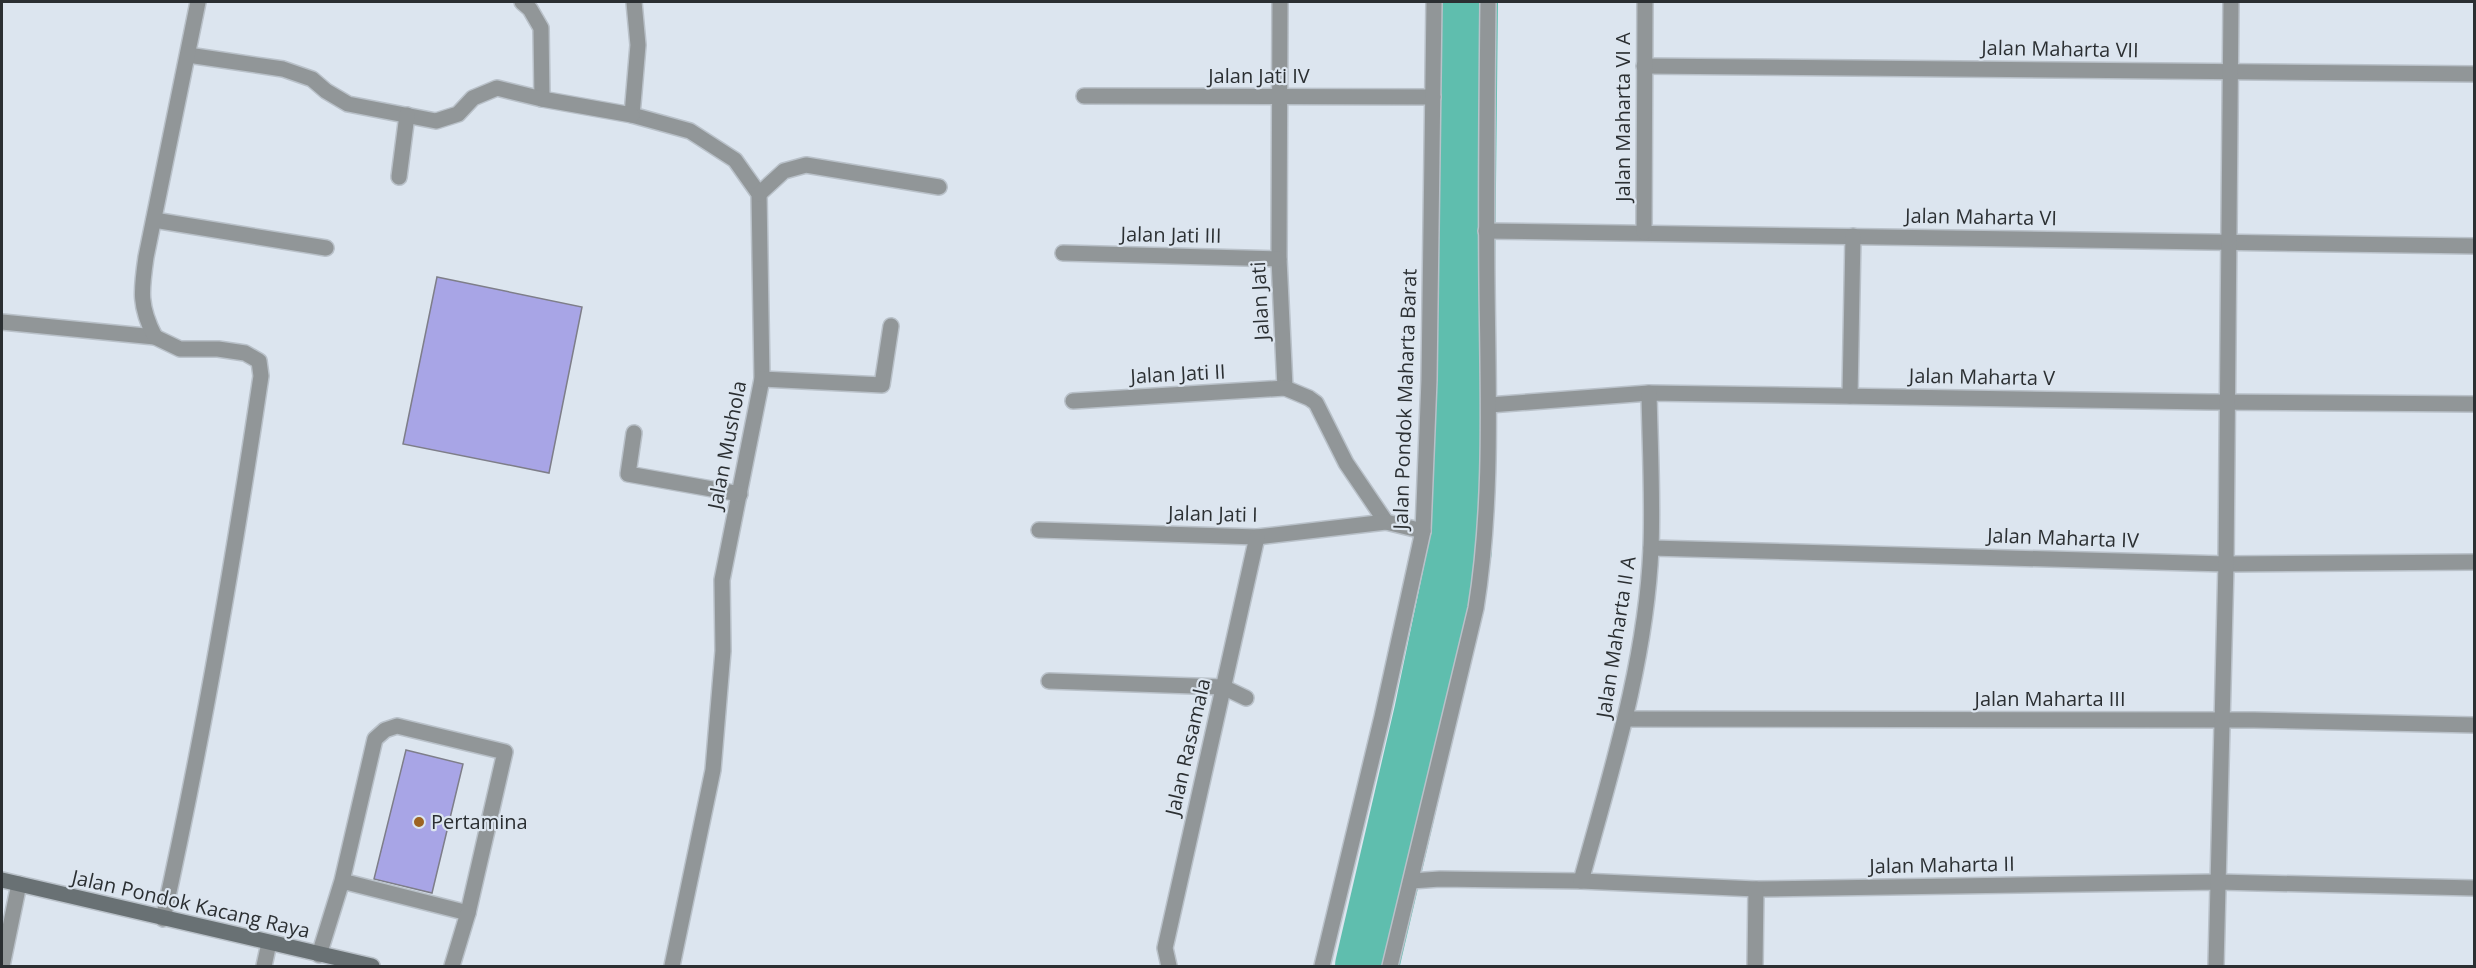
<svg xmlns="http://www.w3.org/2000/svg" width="2476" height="968" viewBox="0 0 2476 968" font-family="'Open Sans',sans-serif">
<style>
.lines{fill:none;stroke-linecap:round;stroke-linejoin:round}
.river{stroke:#5fbeae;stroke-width:64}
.building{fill:#a8a5e6;stroke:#7e7e89;stroke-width:1.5}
.service-casing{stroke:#b9c1c9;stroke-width:18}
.minor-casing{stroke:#b9c1c9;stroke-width:18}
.secondary-casing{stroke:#b9c1c9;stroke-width:18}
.service{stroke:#919698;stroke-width:15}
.minor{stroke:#919698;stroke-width:15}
.secondary{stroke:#697174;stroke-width:15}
.poi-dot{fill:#9d6421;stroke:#dce5ef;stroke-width:2}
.labels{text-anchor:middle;stroke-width:4.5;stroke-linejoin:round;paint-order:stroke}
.street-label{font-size:20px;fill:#2b2f32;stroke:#dce5ef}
.poi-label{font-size:20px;fill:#2b2f32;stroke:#dce5ef;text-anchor:start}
</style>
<rect width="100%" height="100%" fill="#dce5ef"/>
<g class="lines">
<path class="river" d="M1367,966L1426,713L1460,550L1466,2"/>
</g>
<g class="building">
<path d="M437,277L582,307L549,473L403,444Z"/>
<path d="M406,750L463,764L432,893L374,879Z"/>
</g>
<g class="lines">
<defs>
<g id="service">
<path d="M319,955L342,881L375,739L385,730L397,726L505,752L468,913L342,881"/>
<path d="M452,966L468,913"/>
</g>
<g id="minor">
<path d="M522,2L530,9L541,28L542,99"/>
<path d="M634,2L638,45L632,115L690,131L735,160L759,194L762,379L722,580L723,651L713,770L672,966"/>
<path d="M1280,2L1279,259L1285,388"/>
<path d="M188,55L283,69L312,79L326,91L348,104L436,121L458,114L473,98L497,88L542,99L632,115"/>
<path d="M1644,66L2474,74"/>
<path d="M1084,96L1433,97"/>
<path d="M399,177L407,115"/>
<path d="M759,194L784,171L806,165L939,187"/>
<path d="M154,220L326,248"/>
<path d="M1486,231L2474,246"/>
<path d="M1644,232L1645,2"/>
<path d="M1063,253L1279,259"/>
<path d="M2,322L155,337L180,349H218L245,353L259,361L261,376C234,558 203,739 163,919"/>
<path d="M155,337C139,306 141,291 146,257L198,2"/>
<path d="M762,379L882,385L891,326"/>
<path d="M1850,396L1853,236"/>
<path d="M1073,401L1285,388L1309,398L1316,403L1346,463L1386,522L1423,531"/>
<path d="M1489,405L1649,393L2209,402L2474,404"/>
<path d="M634,433L628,474L740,494"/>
<path d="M1039,530L1257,537L1386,522"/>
<path d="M1651,548L2226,564L2474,562"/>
<path d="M1049,681L1223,687L1246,698"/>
<path d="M1626,719L2254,720L2474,725"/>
<path d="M1411,881L1440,879L1581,881L1756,889L2218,882L2474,888"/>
<path d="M1581,881C1611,772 1646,662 1651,548C1653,497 1650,445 1649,393"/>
<path d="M2,966L19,884"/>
<path d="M264,966L269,943"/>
<path d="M1169,966L1165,948L1257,537"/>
<path d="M1322,966L1382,717L1423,531L1429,380L1434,2"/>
<path d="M1390,966L1476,608C1493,502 1488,391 1487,284C1486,190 1487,96 1488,2"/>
<path d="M1755,966L1756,889"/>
<path d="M2216,966L2226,564L2231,2"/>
</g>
<path id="secondary" d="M2,880L372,966"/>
</defs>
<use href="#service" class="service-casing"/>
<use href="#minor" class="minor-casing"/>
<use href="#secondary" class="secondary-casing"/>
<use href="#service" class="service"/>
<use href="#minor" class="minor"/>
<use href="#secondary" class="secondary"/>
</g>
<circle class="poi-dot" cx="419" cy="822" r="6"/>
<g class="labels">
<g class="street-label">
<text transform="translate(2060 49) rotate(1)" y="7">Jalan Maharta VII</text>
<text x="1259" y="83">Jalan Jati IV</text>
<text transform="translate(1623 117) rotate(-90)" y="7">Jalan Maharta VI A</text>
<text transform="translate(1981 217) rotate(1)" y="7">Jalan Maharta VI</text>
<text transform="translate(1171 235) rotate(1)" y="7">Jalan Jati III</text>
<text transform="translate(1260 301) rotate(-93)" y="7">Jalan Jati</text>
<text transform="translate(1178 374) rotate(-3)" y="7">Jalan Jati II</text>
<text transform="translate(1982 377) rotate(1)" y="7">Jalan Maharta V</text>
<text transform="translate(1405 399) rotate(-88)" y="7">Jalan Pondok Maharta Barat</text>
<text transform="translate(727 445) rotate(-79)" y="7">Jalan Mushola</text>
<text transform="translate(1213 514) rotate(1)" y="7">Jalan Jati I</text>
<text transform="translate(2063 538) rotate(2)" y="7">Jalan Maharta IV</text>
<text transform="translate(1616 637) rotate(-81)" y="7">Jalan Maharta II A</text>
<text x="2050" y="706">Jalan Maharta III</text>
<text transform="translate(1188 747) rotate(-77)" y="7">Jalan Rasamala</text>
<text transform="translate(1942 865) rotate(-1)" y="7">Jalan Maharta II</text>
<text transform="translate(191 904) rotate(13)" y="7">Jalan Pondok Kacang Raya</text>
</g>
<g class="poi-label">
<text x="431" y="829">Pertamina</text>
</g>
</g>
<rect width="2476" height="968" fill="none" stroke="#2b2f32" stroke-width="6"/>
</svg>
